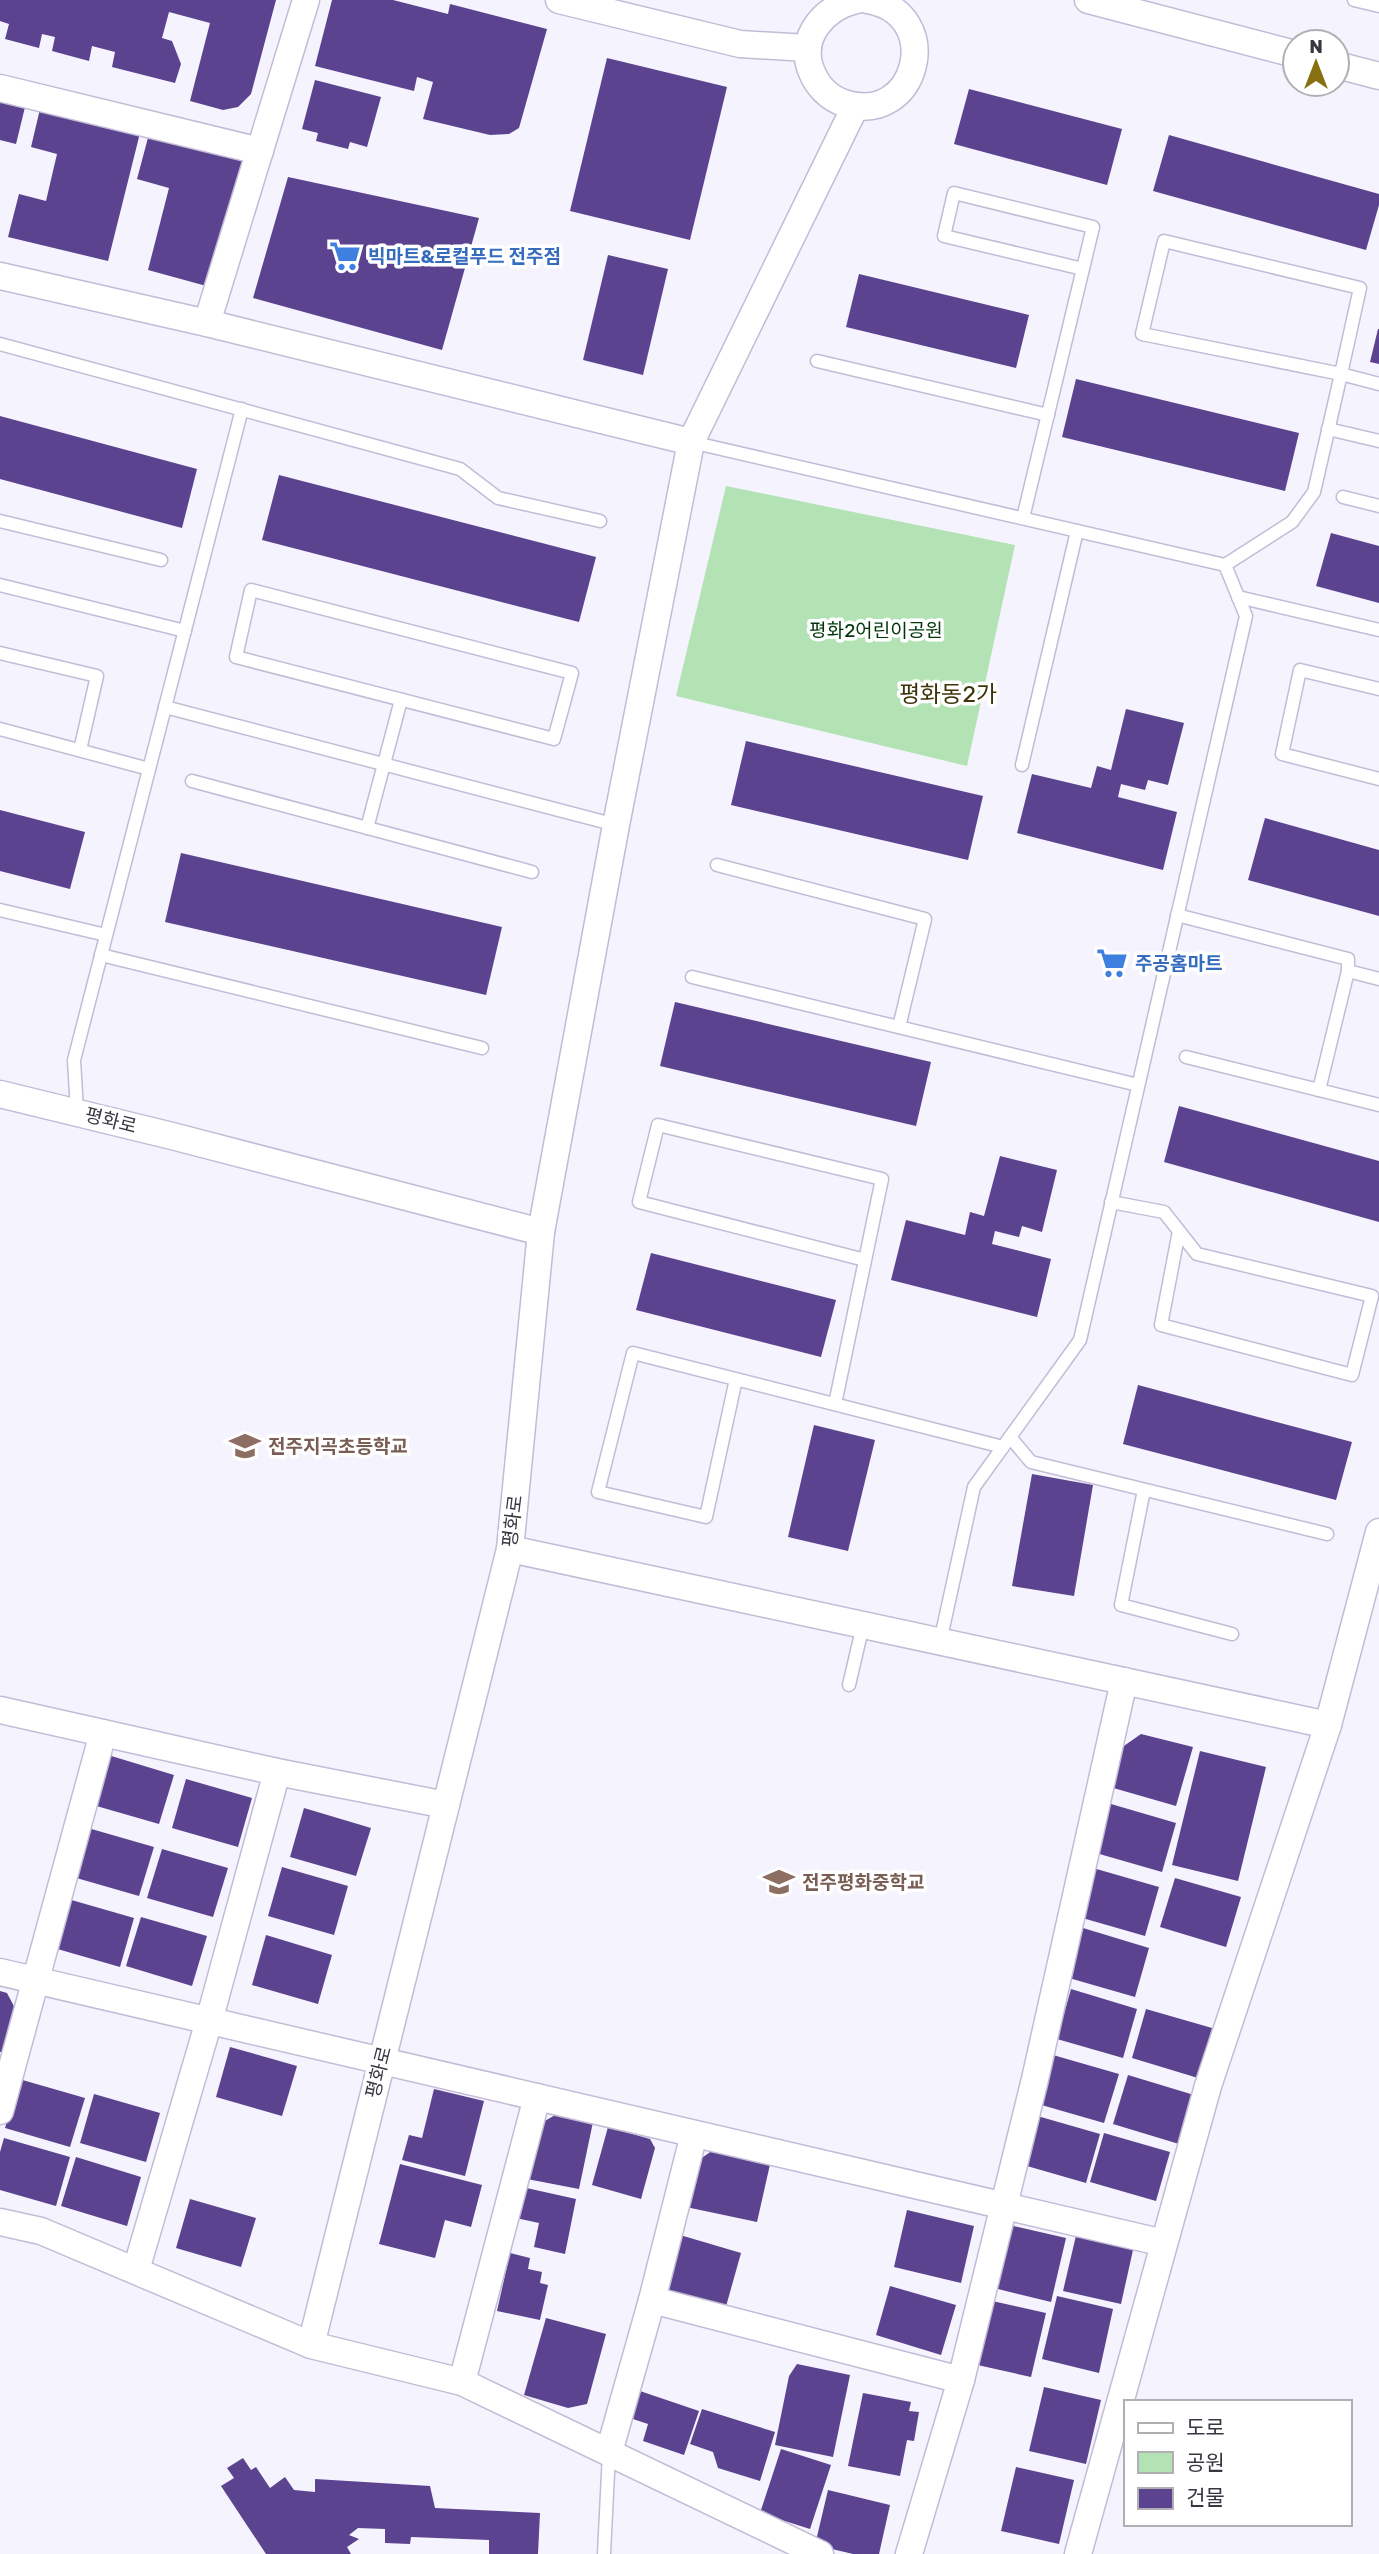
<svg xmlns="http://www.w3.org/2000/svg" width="1379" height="2554" viewBox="0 0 1379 2554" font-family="Rubik,'Noto Sans KR',sans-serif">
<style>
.green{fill:#b3e3b5}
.building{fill:#5b438f}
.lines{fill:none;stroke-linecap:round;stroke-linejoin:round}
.service-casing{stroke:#c2bcd6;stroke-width:15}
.minor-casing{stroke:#c2bcd6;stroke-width:29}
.service{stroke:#fff;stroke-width:12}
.minor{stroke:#fff;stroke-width:26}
.labels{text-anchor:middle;stroke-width:7;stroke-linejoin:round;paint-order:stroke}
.shop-label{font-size:19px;font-weight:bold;fill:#366cbe;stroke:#fff;text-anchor:start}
.park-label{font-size:19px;fill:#003609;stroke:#fff}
.street-label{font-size:19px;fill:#393641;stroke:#fff}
.education-label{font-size:19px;font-weight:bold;fill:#785e54;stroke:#fff;text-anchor:start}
.quarter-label{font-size:23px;fill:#3e3309;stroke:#fff}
</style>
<rect width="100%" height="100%" fill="#f5f3fe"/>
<path class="green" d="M726,486L1015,545L967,766L676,696Z"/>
<g class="building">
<path d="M0,0H276L251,94L238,107L223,110L190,101L210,23L169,12L162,38L172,41L181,64L175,83L112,67L115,52L92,46L89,61L52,51L55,37L42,34L39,48L5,39L9,24L0,21Z"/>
<path d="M332,0H393L448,14L450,4L547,29L519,128L509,134L490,135L423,119L433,82L417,77L414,91L315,66Z"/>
<path d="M607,58L727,87L690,240L570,211Z"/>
<path d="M315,80L381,97L367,147L350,142L348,149L316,141L318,133L302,129Z"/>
<path d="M969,89L1122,129L1107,185L954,144Z"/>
<path d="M0,96L26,103L16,144L0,140Z"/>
<path d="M40,109L140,133L108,261L8,237L19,194L46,201L57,154L31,147Z"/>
<path d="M149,134L244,159L210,287L148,270L169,188L137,179Z"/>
<path d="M1169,135L1379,194V205L1366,250L1153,191Z"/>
<path d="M288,177L479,218L442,350L253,298Z"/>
<path d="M608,255L668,269L643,375L583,360Z"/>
<path d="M859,274L1029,315L1016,368L846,327Z"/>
<path d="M1378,329H1379V364L1370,362Z"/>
<path d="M1076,379L1299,433L1285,491L1062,437Z"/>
<path d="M0,416L197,469L182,528L0,479Z"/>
<path d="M279,475L596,557L579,622L262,540Z"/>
<path d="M1331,533L1379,546V603L1316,586Z"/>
<path d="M1126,709L1184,723L1168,785L1148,780L1145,790L1121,784L1118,797L1177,812L1163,870L1017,833L1032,774L1091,788L1097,766L1111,770Z"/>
<path d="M746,741L983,796L968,860L731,805Z"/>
<path d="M0,810L85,832L70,889L0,871Z"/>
<path d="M1265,818L1379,850V916L1248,880Z"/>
<path d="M181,853L502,927L486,995L165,922Z"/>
<path d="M675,1002L931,1062L916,1126L660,1066Z"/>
<path d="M1179,1106L1379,1161V1222L1164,1162Z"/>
<path d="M1000,1156L1057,1170L1042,1232L1022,1226L1019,1237L995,1231L992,1244L1051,1259L1037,1317L891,1280L906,1220L965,1235L970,1212L984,1216Z"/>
<path d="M651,1253L836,1300L821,1357L636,1310Z"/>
<path d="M1138,1385L1352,1442L1336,1500L1123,1444Z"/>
<path d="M814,1425L875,1440L848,1551L788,1537Z"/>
<path d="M1032,1474L1093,1485L1074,1596L1012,1586Z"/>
<path d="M1141,1734L1193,1747L1176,1806L1110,1787L1121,1748Z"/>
<path d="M1200,1751L1266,1767L1238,1881L1172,1865Z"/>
<path d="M108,1755L174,1775L159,1824L93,1805Z"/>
<path d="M186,1779L252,1798L238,1847L172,1828Z"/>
<path d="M1111,1804L1176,1823L1162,1872L1096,1853Z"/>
<path d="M304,1808L371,1828L356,1876L290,1857Z"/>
<path d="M88,1828L154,1847L139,1896L73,1877Z"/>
<path d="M162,1849L228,1868L213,1917L147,1898Z"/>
<path d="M282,1867L348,1886L334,1935L268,1916Z"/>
<path d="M1093,1868L1159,1887L1145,1936L1079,1917Z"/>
<path d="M1175,1878L1241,1897L1226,1947L1160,1927Z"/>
<path d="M68,1899L134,1918L120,1967L54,1948Z"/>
<path d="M141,1917L207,1936L192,1986L126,1966Z"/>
<path d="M1083,1928L1149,1948L1135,1997L1069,1978Z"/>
<path d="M266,1935L332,1955L318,2004L252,1985Z"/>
<path d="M1071,1989L1137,2009L1123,2058L1057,2039Z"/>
<path d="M0,1991L7,1993L16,2010L6,2053L0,2052Z"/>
<path d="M1146,2009L1212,2028L1198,2078L1132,2058Z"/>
<path d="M230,2047L297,2066L282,2116L216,2097Z"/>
<path d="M1053,2055L1119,2074L1104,2123L1038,2104Z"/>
<path d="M1128,2075L1194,2095L1179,2144L1113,2124Z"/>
<path d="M19,2079L85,2098L70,2147L5,2128Z"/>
<path d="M434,2089L484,2101L465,2176L402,2160L409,2135L422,2138Z"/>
<path d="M94,2094L160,2113L146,2162L80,2143Z"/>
<path d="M559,2113L593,2122L579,2189L527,2179L541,2123Z"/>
<path d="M1034,2115L1100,2134L1086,2183L1020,2164Z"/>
<path d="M608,2127L650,2139L655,2148L641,2199L592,2185Z"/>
<path d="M1104,2133L1170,2152L1156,2201L1090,2182Z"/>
<path d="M4,2138L70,2157L56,2206L0,2190V2152Z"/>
<path d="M716,2148L771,2160L757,2222L686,2207L696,2162Z"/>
<path d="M76,2157L141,2177L127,2226L61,2206Z"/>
<path d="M400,2164L482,2185L471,2227L445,2220L435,2258L379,2244Z"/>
<path d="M522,2187L576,2199L565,2254L534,2247L539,2223L516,2218Z"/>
<path d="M190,2199L256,2218L241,2267L176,2248Z"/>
<path d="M907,2210L974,2226L961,2283L894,2267Z"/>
<path d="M1009,2225L1066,2238L1051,2302L994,2288Z"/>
<path d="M1078,2227L1135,2241L1121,2304L1063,2291Z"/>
<path d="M680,2235L741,2253L725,2310L664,2293Z"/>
<path d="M510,2253L530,2258L528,2269L542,2272L540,2283L548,2285L540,2320L497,2311Z"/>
<path d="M890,2286L956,2305L941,2355L876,2335Z"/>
<path d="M1057,2296L1113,2309L1099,2373L1042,2359Z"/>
<path d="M988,2300L1046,2313L1031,2377L973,2364Z"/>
<path d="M546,2318L606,2334L587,2404L568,2408L524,2395Z"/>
<path d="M797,2364L850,2375L833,2457L775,2445L789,2376Z"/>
<path d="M1044,2387L1101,2400L1086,2464L1029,2451Z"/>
<path d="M634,2389L699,2411L684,2455L643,2441L648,2424L624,2416Z"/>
<path d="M863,2393L911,2402L909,2411L919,2412L914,2441L907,2440L900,2476L848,2466Z"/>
<path d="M702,2409L775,2432L760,2481L718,2468L713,2452L690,2444Z"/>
<path d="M781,2449L831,2465L810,2529L760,2513Z"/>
<path d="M243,2458L251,2470L256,2467L270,2488L285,2477L294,2490L315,2492V2479L430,2486L435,2508L540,2513L538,2554H489V2540L411,2537L410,2544L385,2543V2529L358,2528L349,2535L359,2539L347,2547L351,2554H266L221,2486L234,2478L227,2468Z"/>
<path d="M1016,2467L1074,2480L1059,2544L1001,2531Z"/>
<path d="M828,2490L890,2505L879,2554H853L815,2545Z"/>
</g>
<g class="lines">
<defs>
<g id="service">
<path d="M1354,0L1379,6"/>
<path d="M1164,241L1360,288L1341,374L1142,334Z"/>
<path d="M0,344L460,469L498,498L600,521"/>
<path d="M817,361L1048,415"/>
<path d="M1328,429L1379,441"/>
<path d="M691,442L1225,565L1246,616L1080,1340L974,1487L940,1642"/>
<path d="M1343,497L1379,506"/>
<path d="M1023,518L1093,227L954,193L944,236L1083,269"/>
<path d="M0,521L161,560"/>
<path d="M1225,565L1292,522L1314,492L1341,374L1379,384"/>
<path d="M0,585L185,631"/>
<path d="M251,590L572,673L554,739L236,657Z"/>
<path d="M1238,597L1379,630"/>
<path d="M0,653L97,676L80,750"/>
<path d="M1379,689L1300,670L1282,754L1379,779"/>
<path d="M165,707L616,825"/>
<path d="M0,729L149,769"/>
<path d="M1022,765L1077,531"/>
<path d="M192,781L532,872"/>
<path d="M367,828L401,700"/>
<path d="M717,865L925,919L899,1027"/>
<path d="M0,910L106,935"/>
<path d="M1177,915L1348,959V971L1379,979"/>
<path d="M101,955L482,1048"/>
<path d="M692,977L1138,1085"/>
<path d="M1186,1057L1379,1105"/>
<path d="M1319,1090L1348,971"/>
<path d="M77,1111L74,1060L242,409"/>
<path d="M1111,1202L1164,1212L1197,1254L1372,1296L1352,1375L1161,1325L1179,1231"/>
<path d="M736,1379L706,1517L598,1492L633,1353C756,1384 879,1416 1003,1447"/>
<path d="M835,1404L882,1179L658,1125L639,1202L865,1260"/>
<path d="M1010,1437L1031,1462L1327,1534"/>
<path d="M1144,1490L1121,1605L1232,1634"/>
<path d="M849,1685L863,1625"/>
<path d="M604,2554L609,2453"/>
</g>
<g id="minor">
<path d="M559,0L740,44L808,48"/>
<path d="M856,0C825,7 798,37 811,70C817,86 829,98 844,103C917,128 947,13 867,0"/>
<path d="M1088,0L1295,54"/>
<path d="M1337,65L1379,76"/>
<path d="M0,88L260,151"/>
<path d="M0,276L207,323L691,442"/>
<path d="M207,323L306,0"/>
<path d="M0,1094L172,1136L541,1232"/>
<path d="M510,1549L1328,1725"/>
<path d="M0,1710L277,1772L446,1805"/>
<path d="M0,1972L1164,2243"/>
<path d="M0,2111L103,1733"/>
<path d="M0,2222L41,2231L311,2345L462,2382L820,2554"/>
<path d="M136,2270L209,2021L277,1772"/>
<path d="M652,2300L961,2380"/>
<path d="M311,2345L510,1549L541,1232L616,825L691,442L855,107"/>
<path d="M462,2382L537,2097"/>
<path d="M609,2452L652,2300L694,2134"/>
<path d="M909,2554L961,2380L1035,2079L1124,1681"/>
<path d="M1078,2554L1208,2086L1328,1725L1379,1532"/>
</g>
</defs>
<use href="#service" class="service-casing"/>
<use href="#minor" class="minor-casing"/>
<use href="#service" class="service"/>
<use href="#minor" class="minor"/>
</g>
<defs>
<symbol id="supermarket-bare" viewBox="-9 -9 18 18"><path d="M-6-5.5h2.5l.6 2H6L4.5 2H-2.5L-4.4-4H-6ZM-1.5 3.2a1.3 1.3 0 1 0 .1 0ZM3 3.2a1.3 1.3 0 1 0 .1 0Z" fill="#3f7fe0" stroke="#fff" stroke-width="2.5" paint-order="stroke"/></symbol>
<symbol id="school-bare" viewBox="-9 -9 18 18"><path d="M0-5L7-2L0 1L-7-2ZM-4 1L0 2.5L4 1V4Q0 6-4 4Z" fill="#8d6e63" stroke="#fff" stroke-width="2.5" paint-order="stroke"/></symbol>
</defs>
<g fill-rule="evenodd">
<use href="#supermarket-bare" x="323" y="234" width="44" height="44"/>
<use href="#supermarket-bare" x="1090" y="941" width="44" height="44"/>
<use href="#school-bare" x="223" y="1424" width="44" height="44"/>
<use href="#school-bare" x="757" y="1860" width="44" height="44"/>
</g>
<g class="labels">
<g class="shop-label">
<text x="368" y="263">빅마트&amp;로컬푸드 전주점</text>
<text x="1135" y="970">주공홈마트</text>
</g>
<g class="park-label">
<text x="876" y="637">평화2어린이공원</text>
</g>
<g class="street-label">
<text transform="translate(111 1120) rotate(14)" y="7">평화로</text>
<text transform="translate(512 1521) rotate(-83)" y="7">평화로</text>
<text transform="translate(378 2072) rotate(-76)" y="7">평화로</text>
</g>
<g class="education-label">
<text x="268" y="1453">전주지곡초등학교</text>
<text x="802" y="1889">전주평화중학교</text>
</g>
<g class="quarter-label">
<text x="948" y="702">평화동2가</text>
</g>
</g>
<rect x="1124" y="2400" width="228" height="126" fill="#ffffff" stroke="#b0afb3" stroke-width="2"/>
<rect x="1138" y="2423" width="35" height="10" fill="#ffffff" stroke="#b0afb3" stroke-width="2"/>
<text x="1186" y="2435" font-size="21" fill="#393641">도로</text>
<rect x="1138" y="2452" width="35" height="21" fill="#b3e3b5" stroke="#b0afb3" stroke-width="2"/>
<text x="1186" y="2470" font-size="21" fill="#393641">공원</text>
<rect x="1138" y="2488" width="35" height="21" fill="#5b438f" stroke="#b0afb3" stroke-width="2"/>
<text x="1186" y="2505" font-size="21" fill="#393641">건물</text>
<g transform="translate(1316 63)"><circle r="33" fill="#ffffff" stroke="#b0afb3" stroke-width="2"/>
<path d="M0-5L12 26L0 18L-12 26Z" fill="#877011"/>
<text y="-10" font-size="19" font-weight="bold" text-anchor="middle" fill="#393641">N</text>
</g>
</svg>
